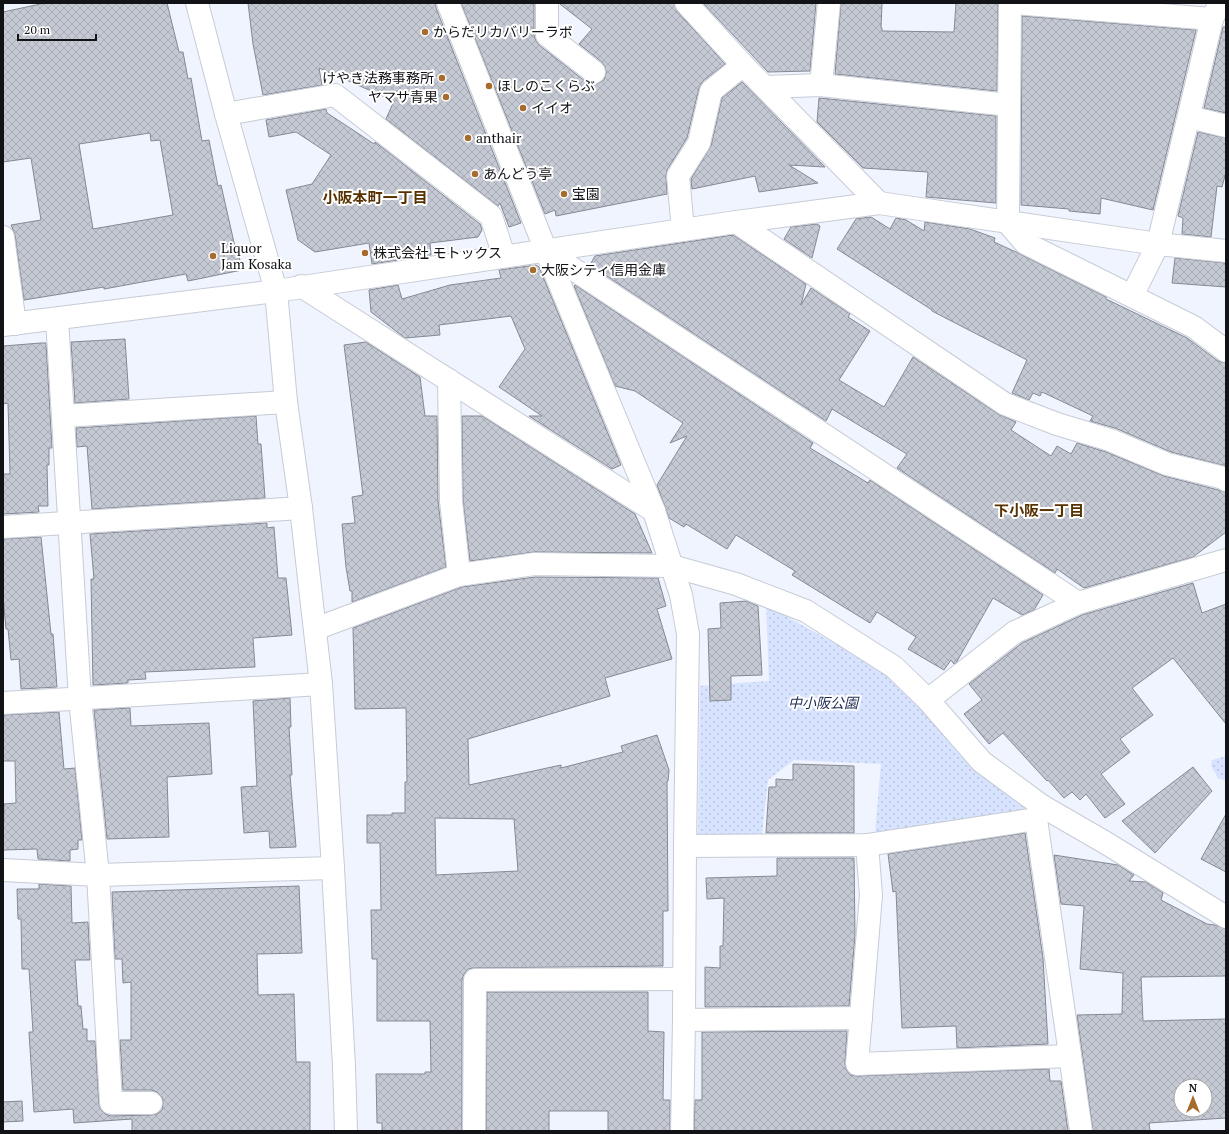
<svg xmlns="http://www.w3.org/2000/svg" width="1229" height="1134" viewBox="0 0 1229 1134" font-family="'PT Serif','Noto Sans JP',serif">
<style>
.grass{fill:url(#grass-dots)}
.building{fill:url(#building-cross-hatch);stroke:#858993;fill-rule:evenodd}
.lines{fill:none;stroke-linecap:round;stroke-linejoin:round}
.pedestrian-casing{stroke:#c6cbd5;stroke-width:24}
.minor-casing{stroke:#c6cbd5;stroke-width:24}
.tertiary-casing{stroke:#c6cbd5;stroke-width:24}
.pedestrian{stroke:#fff;stroke-width:22}
.minor{stroke:#fff;stroke-width:22}
.tertiary{stroke:#fff;stroke-width:22}
.poi-dot{fill:#a76b2d;stroke:#fff;stroke-width:1.5}
.labels{text-anchor:middle;stroke-width:4;stroke-linejoin:round;paint-order:stroke}
.poi-label{font-size:14px;fill:#121317;stroke:#fff;text-anchor:start}
.park-label{font-size:14px;font-style:italic;fill:#1c2a53;stroke:#fff}
.neighbourhood-label{font-size:15px;font-weight:bold;fill:#573100;stroke:#fff}
</style>
<defs>
<pattern id="grass-dots" width="8" height="8" patternUnits="userSpaceOnUse"><rect width="8" height="8" fill="#d7e3ff"/><path d="M2 2h.1M6 6h.1" fill="none" stroke="#b8c2da" stroke-width="1.8" stroke-linecap="round"/></pattern>
<pattern id="building-cross-hatch" width="8" height="8" patternUnits="userSpaceOnUse"><rect width="8" height="8" fill="#c5c9d3"/><path d="M0 0l8 8M0 8l8-8" fill="none" stroke="#a8acb4"/></pattern>
</defs>
<rect width="100%" height="100%" fill="#f0f4ff"/>
<g class="grass">
<path d="M766,605L894,676L1029,809L875,833L881,764L794,760L768,780L762,834L698,836L700,686L769,681Z"/>
<path d="M1226,756V781L1218,778L1211,766L1212,760Z"/>
</g>
<g class="building">
<path d="M45,3H167L179,52H183L188,79L191,78L202,141L209,140L218,186L221,185L235,247L237,246L242,270L188,281L186,274L104,289V287L24,300L15,235L11,225L41,220L31,158L3,162V12ZM150,133L151,141L160,140L173,215L93,229L79,144Z"/>
<path d="M248,3H436V8L521,223L509,227L500,203L498,206L386,119L394,101L319,68L322,85L263,95L253,44Z"/>
<path d="M461,3H534V35L536,41L539,45L586,82L593,84L599,83L604,80L606,73L605,67L602,62L579,44L592,29L560,4V3H674L677,11L725,64L703,81L699,88L687,138L667,170L666,177L667,194L556,216L555,210L545,214Z"/>
<path d="M703,3H816L810,71L768,72Z"/>
<path d="M841,3H882L881,28H882V31L954,32L956,3H998L997,91L835,74Z"/>
<path d="M1022,16L1196,30L1153,210L1101,198L1100,214L1069,211V209L1021,205Z"/>
<path d="M1223,27H1226V113L1204,108Z"/>
<path d="M742,82L825,167L789,165L818,183L759,192L755,176L692,189L691,179L711,146L722,98Z"/>
<path d="M819,98L996,116V203L926,197L928,172L863,168L817,122Z"/>
<path d="M326,109L327,113L350,128L374,144L375,142L480,224L482,230L478,237L430,243L431,255L372,264L369,243L315,252L298,240L286,190L312,184L331,155L296,132L269,137L266,120Z"/>
<path d="M1198,132L1226,138V172L1222,187L1217,186L1211,237L1182,234L1183,218L1178,216Z"/>
<path d="M871,217L890,229L896,218L906,220L924,231L925,222L970,229L995,238L994,242L1016,252L1106,297V299L1187,338L1218,361L1226,363V466L1171,452L1115,428L1090,421L1093,416L1042,392L1040,396L1033,393L1029,400L1012,393L1027,360L932,311V310L837,249L856,219Z"/>
<path d="M817,224L820,226L812,258L784,239L791,227Z"/>
<path d="M733,235L806,284L801,305L811,288L850,314L848,317L870,331L839,380L884,407L913,357L998,414L1016,422L1011,430L1051,456L1057,446L1071,454L1077,443L1106,452L1164,476L1226,492V532L1193,557L1084,588L1057,569L1055,573L897,468L907,454L832,409L826,421L590,265L595,256Z"/>
<path d="M1175,258L1226,263V287L1172,283Z"/>
<path d="M536,265L539,267L621,465L612,469L529,416H542L499,387L525,349L511,316L439,325L440,335L405,338L371,312L369,290L398,285L402,299L450,285L501,278L499,270Z"/>
<path d="M575,285L813,443L810,448L868,483L870,480L1043,595L1034,610L1022,615L993,598L956,663L954,664L951,660L944,670L908,649L916,637L877,612L870,623L792,575L795,571L736,535L727,549L686,524L684,527L669,518L657,485L687,436L670,443L683,423L635,391L615,386L574,286Z"/>
<path d="M125,339L129,399L75,403L71,342Z"/>
<path d="M366,342L420,377L425,416H437L438,501L446,567L352,602V591H350L346,567L342,524L355,523L352,497L363,495L344,345Z"/>
<path d="M41,343H46L52,448H49V465H47L48,506H38L39,512L3,514V474H10L8,403L3,404V346Z"/>
<path d="M256,416L258,444H261L265,498L92,509L87,446L77,447L76,428Z"/>
<path d="M462,416H482L635,514L652,553L534,552L470,561L463,500Z"/>
<path d="M267,523V528L274,527L278,578H286L292,635L253,638L255,667L145,672L146,679L128,680V683L93,685L91,579H94L90,534Z"/>
<path d="M41,537L51,634H53L57,687L21,689L19,659L11,660L8,629H6L3,597V539Z"/>
<path d="M535,577L658,578L666,606L657,609L672,659L605,678L610,696L468,739L469,785L561,765V768L623,752L621,746L657,735L669,770L668,781L667,782L668,911H663V966L475,968L468,969L464,974L462,980V1131H382V1123H377L376,1074H425V1072H431L430,1021H377V959H372L371,910H381L380,843H367V815H392V813H405V782H407L406,708L355,709L353,628L462,587ZM435,818L514,819L518,871L436,875Z"/>
<path d="M1193,583L1202,613L1226,604V724L1173,658L1132,688L1153,715L1120,739L1130,752L1101,774L1125,804L1105,818L1086,794L1080,800L1072,792L1064,798L1048,780L1047,781L1003,733L989,744L964,714L982,700L969,684L1022,643L1082,615Z"/>
<path d="M746,601L758,606L762,675L731,676V700L710,701L708,629L721,628L720,603Z"/>
<path d="M290,698L291,727H289L292,775H290L296,847L270,848L269,831L244,833L241,787L257,786L253,701Z"/>
<path d="M130,708L131,726L209,723L212,774L167,777L169,837L107,839L94,710Z"/>
<path d="M59,712L64,769L75,768L82,840H78V849L70,850V861L38,859L37,849L3,850L4,804L16,803L15,761H3V715Z"/>
<path d="M793,764L854,766V833H766L769,787H776V779L793,780Z"/>
<path d="M1193,767L1212,791L1155,853L1122,821Z"/>
<path d="M1226,814V872L1201,859Z"/>
<path d="M1025,833L1043,958L1048,1044L957,1048L956,1026L902,1028L896,891L893,892L888,854Z"/>
<path d="M1054,855L1118,865L1134,875L1129,881L1146,882L1163,893L1161,900L1207,924L1215,925L1226,929V976L1141,977L1143,1021L1226,1019V1118L1149,1123L1150,1131H1093L1077,1015L1122,1014L1123,973L1080,969L1084,906L1061,904ZM1181,1086H1205V1110H1181Z"/>
<path d="M777,858H854L855,935L849,1006L705,1007V967L720,968V946H723L724,898L707,899L706,878L777,876Z"/>
<path d="M39,884L71,886L72,923L88,922L90,960H75L78,1006H81L83,1029H87V1041H95L99,1104L101,1110L105,1114L111,1116L151,1115L157,1114L162,1110L163,1103L162,1097L157,1092L151,1090H123L120,1040H131V982L123,983L122,959H115L112,892L299,886L302,953L257,954L258,995L294,994L296,1062H310V1131H132V1119L74,1123L73,1109L34,1112L29,1032H33L29,969H22L21,919H18L17,889H39Z"/>
<path d="M487,992H648V1031L664,1032L663,1100H670V1131H608V1111H549V1131H486Z"/>
<path d="M847,1031L845,1063L846,1069L850,1075L857,1076L1049,1069L1050,1081H1061L1068,1131H694L695,1100H702V1032Z"/>
<path d="M22,1101L23,1121L3,1122V1102Z"/>
</g>
<g class="lines">
<defs>
<path id="pedestrian" d="M448,3L546,251"/>
<g id="minor">
<path d="M547,3V35L594,72"/>
<path d="M686,3L743,65L879,203"/>
<path d="M1010,3L1008,223L1025,243L1194,327L1226,351"/>
<path d="M1012,3L1212,19"/>
<path d="M820,85L822,75L829,3"/>
<path d="M766,87L820,85L1009,105"/>
<path d="M226,114L335,95L491,216L504,256"/>
<path d="M1189,117L1226,126"/>
<path d="M736,222L1005,404L1057,424L1110,440L1167,464L1224,478L1226,480"/>
<path d="M683,230L678,176L699,143L711,91L743,65"/>
<path d="M3,237L15,324"/>
<path d="M546,251L654,511L681,595L688,634L685,846L684,1020L682,1131"/>
<path d="M546,251L1078,603L1226,560"/>
<path d="M301,286L654,511"/>
<path d="M1132,296L1158,244L1212,19L1220,3"/>
<path d="M57,319L80,699L98,875L111,1103H151"/>
<path d="M3,325L276,291L736,222L879,203L1158,244L1226,251"/>
<path d="M449,380L451,501L459,575"/>
<path d="M63,416L286,402"/>
<path d="M3,527L301,508"/>
<path d="M315,629L459,575L534,564L672,566L736,584L806,611L894,667L928,700L982,762L1042,806L1106,843L1226,917"/>
<path d="M928,700L1015,632L1078,603"/>
<path d="M3,703L321,684"/>
<path d="M1042,806L1036,819L1081,1131"/>
<path d="M867,845L871,895L857,1064L1070,1056"/>
<path d="M685,846L867,845L1036,819"/>
<path d="M3,870L98,875L333,868"/>
<path d="M684,1020L861,1018"/>
<path d="M474,1131L475,980L684,979"/>
</g>
<path id="tertiary" d="M197,3L226,114L276,291L286,402L301,508L321,684L333,868L344,1066L346,1131"/>
</defs>
<use href="#pedestrian" class="pedestrian-casing"/>
<use href="#minor" class="minor-casing"/>
<use href="#tertiary" class="tertiary-casing"/>
<use href="#pedestrian" class="pedestrian"/>
<use href="#minor" class="minor"/>
<use href="#tertiary" class="tertiary"/>
</g>
<g class="poi-dot">
<circle cx="425" cy="32" r="4"/>
<circle cx="442" cy="78" r="4"/>
<circle cx="489" cy="86" r="4"/>
<circle cx="446" cy="97" r="4"/>
<circle cx="523" cy="108" r="4"/>
<circle cx="468" cy="138" r="4"/>
<circle cx="475" cy="174" r="4"/>
<circle cx="564" cy="194" r="4"/>
<circle cx="365" cy="253" r="4"/>
<circle cx="213" cy="256" r="4"/>
<circle cx="533" cy="270" r="4"/>
</g>
<g class="labels">
<g class="poi-label">
<text x="433" y="37">からだリカバリーラボ</text>
<text x="434" y="83" text-anchor="end">けやき法務事務所</text>
<text x="497" y="91">ほしのこくらぶ</text>
<text x="438" y="102" text-anchor="end">ヤマサ青果</text>
<text x="531" y="113">イイオ</text>
<text x="476" y="143">anthair</text>
<text x="483" y="179">あんどう亭</text>
<text x="572" y="199">宝園</text>
<text x="221" y="253">Liquor<tspan x="221" dy="16">Jam Kosaka</tspan></text>
<text x="373" y="258">株式会社 モトックス</text>
<text x="541" y="275">大阪シティ信用金庫</text>
</g>
<g class="park-label">
<text x="823" y="708">中小阪公園</text>
</g>
<g class="neighbourhood-label">
<text x="375" y="203">小阪本町一丁目</text>
<text x="1039" y="516">下小阪一丁目</text>
</g>
</g>
<rect width="1229" height="1134" fill="none" stroke="#121317" stroke-width="8"/>
<g transform="translate(1193 1098)"><circle r="19" fill="#ffffff" stroke="#a0a1a2"/>
<path d="M0-3L7 15L0 10L-7 15Z" fill="#a76b2d"/>
<text y="-6" font-size="11" font-weight="bold" text-anchor="middle" fill="#121317">N</text>
</g>
<path d="M18 34v6h78v-6" fill="none" stroke="#121317" stroke-width="2"/>
<text x="24" y="34" font-size="12" fill="#121317" stroke="#ffffff" stroke-width="3" paint-order="stroke">20 m</text>
</svg>
